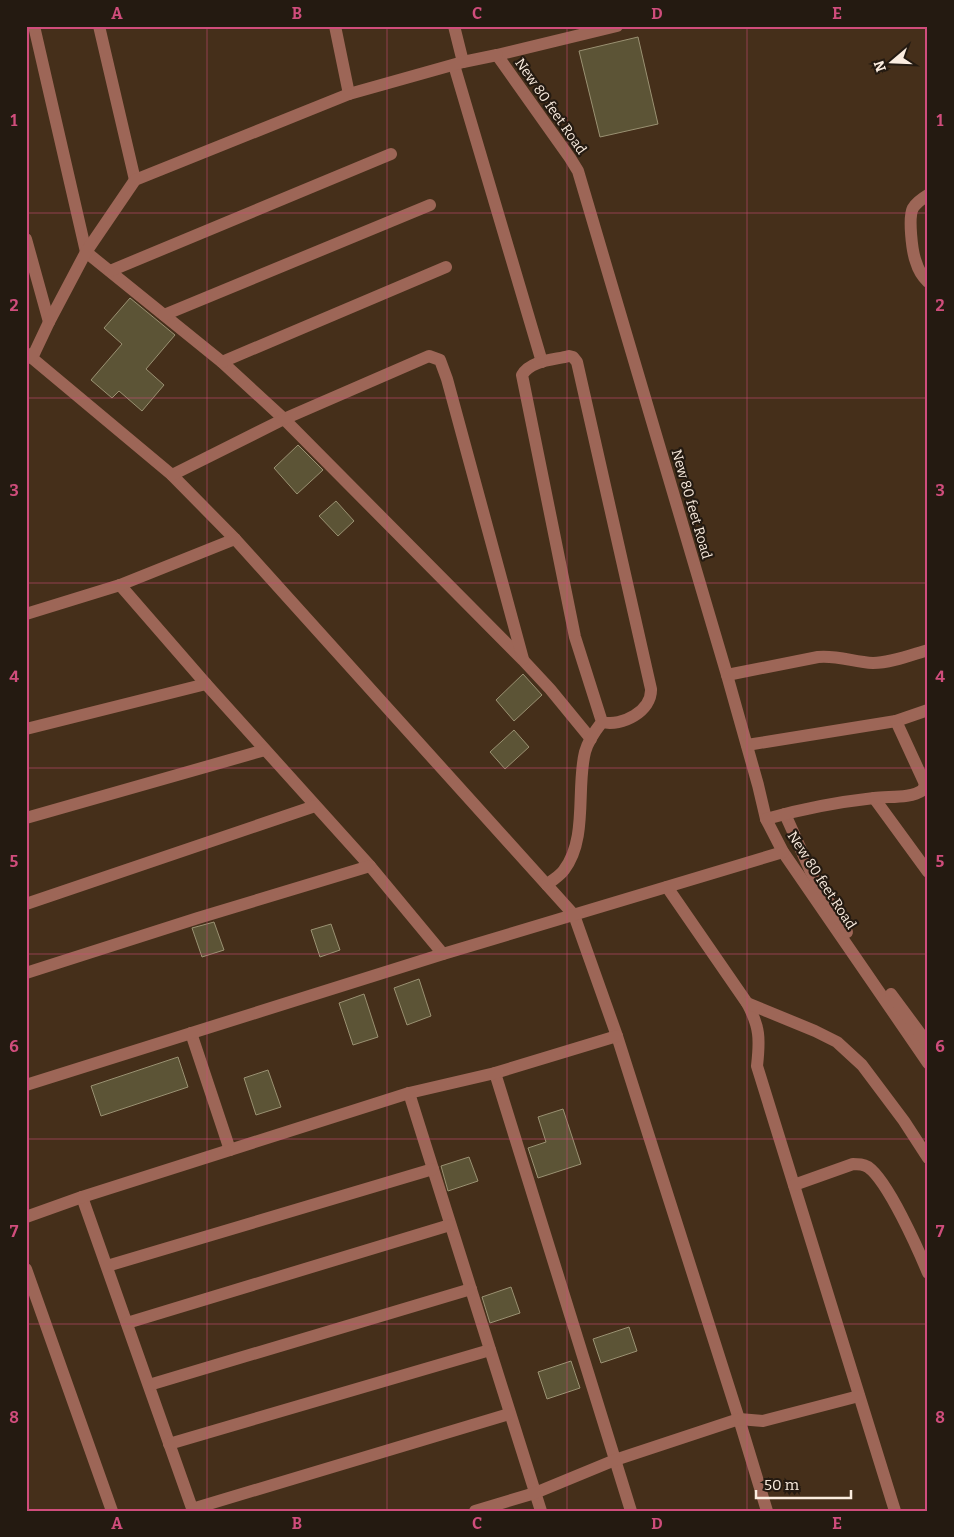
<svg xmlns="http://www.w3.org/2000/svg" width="954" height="1537" viewBox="0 0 954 1537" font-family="Bitter,serif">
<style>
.building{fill:#5c5436;stroke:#9a9172}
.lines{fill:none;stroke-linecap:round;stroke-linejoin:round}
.minor{stroke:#9d6657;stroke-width:12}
.grid{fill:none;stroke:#d04d7c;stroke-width:1;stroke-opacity:0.55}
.labels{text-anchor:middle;stroke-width:4.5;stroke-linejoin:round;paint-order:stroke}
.street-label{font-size:14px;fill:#fbede0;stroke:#241a11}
.neatline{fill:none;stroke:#d04d7c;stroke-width:2}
.grid-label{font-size:16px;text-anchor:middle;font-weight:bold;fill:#d04d7c}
</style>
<rect width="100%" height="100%" fill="#452f1a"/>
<g class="building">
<path d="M638,37L658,124L600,137L579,51Z"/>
<path d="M130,298L175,335L146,369L164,385L142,411L119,391L112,398L91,380L122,344L104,328Z"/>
<path d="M298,445L323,470L297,494L274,468Z"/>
<path d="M336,501L354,521L338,536L319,516Z"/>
<path d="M523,674L542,695L514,721L496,700Z"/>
<path d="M514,730L529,747L505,769L490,752Z"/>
<path d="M214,922L224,950L202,957L192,928Z"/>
<path d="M331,924L340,950L320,957L311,930Z"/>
<path d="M419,979L431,1016L407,1025L394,988Z"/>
<path d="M364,994L378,1037L353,1045L339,1003Z"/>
<path d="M178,1057L188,1087L101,1116L91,1086Z"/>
<path d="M268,1070L281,1107L256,1115L244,1078Z"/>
<path d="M563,1109L581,1164L538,1178L528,1148L546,1142L538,1117Z"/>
<path d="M469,1157L478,1181L448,1191L441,1166Z"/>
<path d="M511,1287L520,1313L490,1323L482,1297Z"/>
<path d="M629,1327L637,1351L601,1363L593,1339Z"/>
<path d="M571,1361L580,1388L547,1399L538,1372Z"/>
</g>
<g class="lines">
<g class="minor">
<path d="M34,26L86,252L222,362L284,419L523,660L550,689L591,739"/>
<path d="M99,26L135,180"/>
<path d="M335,26L349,94"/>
<path d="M454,26L463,62"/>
<path d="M617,26L497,55L570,158L578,171L727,675L758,785L766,819L783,852L928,1063"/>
<path d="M454,65L542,362"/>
<path d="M928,195C923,198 917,202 913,208C908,217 912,252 916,262C918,269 922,276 928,282"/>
<path d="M26,239L49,322"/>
<path d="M110,271L391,154"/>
<path d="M164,315L430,205"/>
<path d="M26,353L172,475L235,539L574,915L617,1036L739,1419L767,1511"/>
<path d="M32,358L49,322L86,252L135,180L349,94L463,62L497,55"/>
<path d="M222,362L446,267"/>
<path d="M172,475L284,419L429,356L440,360L447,379L523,659"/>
<path d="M120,585L206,684L370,866L443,954"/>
<path d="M26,614L120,585L235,539"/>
<path d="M727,675L818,657C837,655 854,662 873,663C891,663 911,655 928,650"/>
<path d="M26,729L206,684"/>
<path d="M747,745L896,721L928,710"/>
<path d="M874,798L928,872"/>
<path d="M785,814L811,872L847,932"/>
<path d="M26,818L265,750"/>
<path d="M766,819C801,809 838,802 874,798C889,796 910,799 923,790L925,784L896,721"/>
<path d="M547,885C552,880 560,876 564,870C588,839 576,788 585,752C588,741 595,731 602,722L575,637L522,375C531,360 554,360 569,356L573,357L577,362L651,689C652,711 622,727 602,722"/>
<path d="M667,887L747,1003C760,1027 760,1039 757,1066L895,1511"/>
<path d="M26,904L315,806"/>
<path d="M26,973L198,918L370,866"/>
<path d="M891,994L928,1044"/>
<path d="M747,1003L815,1031L837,1042L862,1065L904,1121L928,1158"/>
<path d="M191,1033L230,1150"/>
<path d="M495,1073L631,1511"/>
<path d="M26,1085L443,954L783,852"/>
<path d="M409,1093L541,1511"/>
<path d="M794,1185L853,1164C859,1164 863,1164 868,1167C888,1181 918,1249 928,1273"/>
<path d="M82,1197L193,1511"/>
<path d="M26,1217L82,1197L409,1093L495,1073L617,1036"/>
<path d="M107,1266L433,1169"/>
<path d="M26,1269L112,1511"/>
<path d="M127,1323L450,1225"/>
<path d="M149,1385L471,1289"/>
<path d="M169,1444L490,1350"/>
<path d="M192,1509L509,1414"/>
<path d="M475,1511L535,1493L615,1460L739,1419L763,1421L859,1396"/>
</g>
</g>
<path class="grid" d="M207,26V1511M387,26V1511M567,26V1511M747,26V1511M26,213H928M26,398H928M26,583H928M26,768H928M26,954H928M26,1139H928M26,1324H928"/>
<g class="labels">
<g class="street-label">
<text transform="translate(551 106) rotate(55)" y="5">New 80 feet Road</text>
<text transform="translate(692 504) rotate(74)" y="5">New 80 feet Road</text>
<text transform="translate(822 880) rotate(57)" y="5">New 80 feet Road</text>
</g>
</g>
<rect width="954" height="1537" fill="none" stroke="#241a11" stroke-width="55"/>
<g transform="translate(892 62) rotate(251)" stroke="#241a11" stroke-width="4" paint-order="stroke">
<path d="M0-4L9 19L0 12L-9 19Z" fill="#fbede0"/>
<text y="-8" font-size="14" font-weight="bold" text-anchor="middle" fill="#fbede0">N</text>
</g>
<path d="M756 1490v8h95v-8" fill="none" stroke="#fbede0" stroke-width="2.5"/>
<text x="764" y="1490" font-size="15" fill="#fbede0" stroke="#241a11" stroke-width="4" paint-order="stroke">50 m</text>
<rect x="28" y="28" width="898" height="1482" class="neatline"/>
<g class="grid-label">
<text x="117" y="19">A</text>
<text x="297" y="19">B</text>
<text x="477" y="19">C</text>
<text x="657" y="19">D</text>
<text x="837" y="19">E</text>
<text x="14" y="126">1</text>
<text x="940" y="126">1</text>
<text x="14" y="311">2</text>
<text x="940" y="311">2</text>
<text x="14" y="496">3</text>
<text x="940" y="496">3</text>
<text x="14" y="682">4</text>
<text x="940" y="682">4</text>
<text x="14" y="867">5</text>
<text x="940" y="867">5</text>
<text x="14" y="1052">6</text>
<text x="940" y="1052">6</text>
<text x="14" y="1237">7</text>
<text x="940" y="1237">7</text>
<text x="14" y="1423">8</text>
<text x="940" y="1423">8</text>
<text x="117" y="1529">A</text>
<text x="297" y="1529">B</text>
<text x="477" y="1529">C</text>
<text x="657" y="1529">D</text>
<text x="837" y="1529">E</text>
</g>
</svg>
